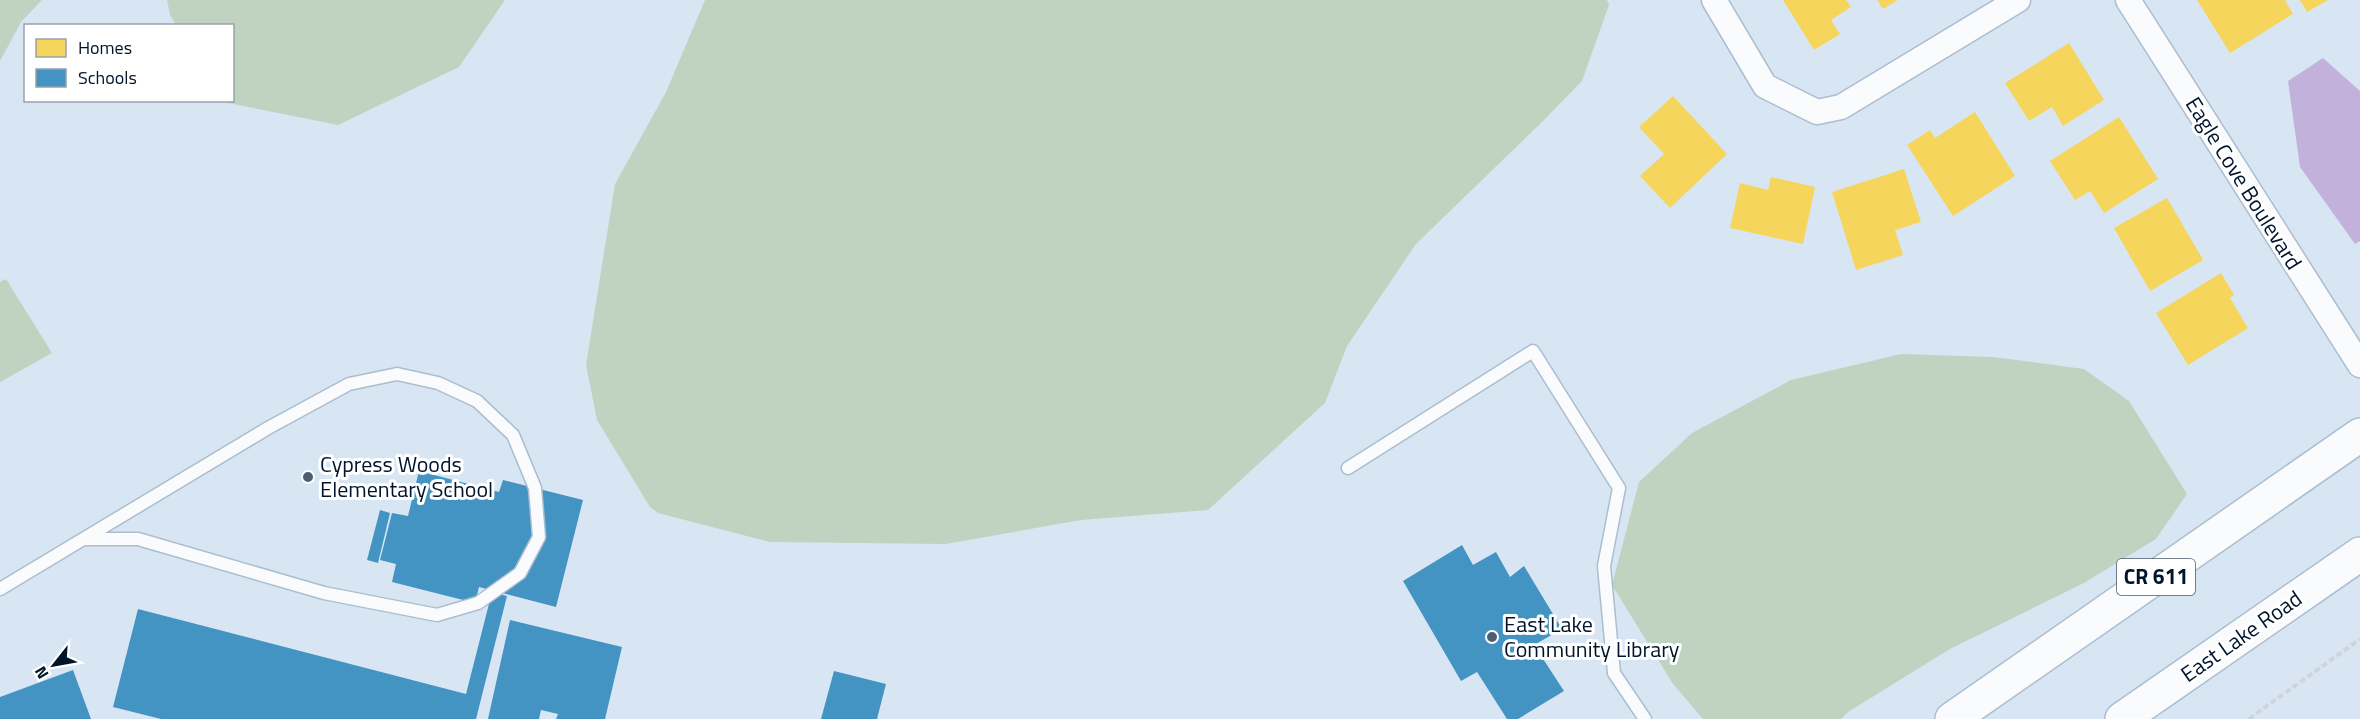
<svg xmlns="http://www.w3.org/2000/svg" width="2360" height="719" viewBox="0 0 2360 719" font-family="'Titillium Web',sans-serif">
<style>
.green{fill:#c0d3c1}
.water{fill:#c2b2db}
.homes{fill:#f6d55c}
.schools{fill:#4393c3}
.lines{fill:none;stroke-linecap:round;stroke-linejoin:round}
.service-casing{stroke:#abbdcf;stroke-width:15}
.minor-casing{stroke:#abbdcf;stroke-width:27}
.primary-casing{stroke:#abbdcf;stroke-width:36}
.path{stroke:#d0d4da;stroke-width:4;stroke-dasharray:6 3;stroke-linecap:butt}
.service{stroke:#f9fbfd;stroke-width:12}
.minor{stroke:#f9fbfd;stroke-width:24}
.primary{stroke:#f9fbfd;stroke-width:33}
.poi-dot{fill:#4c5e71;stroke:#fff;stroke-width:2}
.labels{text-anchor:middle;stroke-width:6;stroke-linejoin:round;paint-order:stroke}
.shield{fill:#fff;stroke:#4c5b6b;stroke-width:1.5}
.shield-label{font-size:21px;font-weight:bold;fill:#00152b}
.street-label{font-size:22px;fill:#00152b;stroke:#fff}
.poi-label{font-size:22px;fill:#00152b;stroke:#fff;text-anchor:start}
</style>
<rect width="100%" height="100%" fill="#d8e6f4"/>
<g class="green">
<path d="M0,0H42L21,22L0,61Z"/>
<path d="M167,0H505L459,67L338,125L223,102L232,100V26L176,25L170,15Z"/>
<path d="M705,0H1607L1609,5L1582,81L1541,123L1416,244L1347,346L1325,403L1208,510L1081,520L946,544L770,542L658,513L650,507L597,420L586,365L615,184L666,92Z"/>
<path d="M6,279L52,353L0,382V282Z"/>
<path d="M1901,354L1994,357L2084,369L2129,401L2187,494L2156,539L2084,583L1950,649L1848,712L1841,719H1703L1673,684L1612,585L1639,482L1692,433L1791,380Z"/>
</g>
<path class="water" d="M2323,58L2360,91V241L2355,244L2300,167L2288,81Z"/>
<g class="homes">
<path d="M1783,0H1846L1851,7L1831,20L1840,34L1814,50Z"/>
<path d="M1877,0H1898L1883,9Z"/>
<path d="M2197,0H2285L2293,14L2230,53Z"/>
<path d="M2300,0H2328L2307,12Z"/>
<path d="M2069,43L2104,100L2063,126L2052,107L2029,121L2005,83Z"/>
<path d="M1673,96L1727,154L1670,208L1640,176L1664,154L1639,127Z"/>
<path d="M1975,112L2015,176L1953,216L1907,145L1930,130L1935,138Z"/>
<path d="M2119,117L2158,179L2104,213L2090,191L2075,200L2050,161Z"/>
<path d="M1904,169L1921,222L1895,230L1903,255L1856,270L1832,192Z"/>
<path d="M1771,177L1815,187L1803,244L1730,228L1740,183L1768,190Z"/>
<path d="M2167,198L2203,260L2150,291L2114,228Z"/>
<path d="M2221,273L2234,295L2230,298L2248,328L2188,365L2156,313Z"/>
</g>
<g class="schools">
<path d="M419,471L499,492L503,480L583,500L556,607L479,587L475,603L392,582L396,564L380,560L392,513L408,516Z"/>
<path d="M380,510L390,513L378,563L367,560Z"/>
<path d="M1462,545L1473,565L1496,552L1510,577L1524,566L1562,629L1534,645L1564,691L1518,719H1507L1477,672L1461,681L1403,581Z"/>
<path d="M492,592L507,596L476,719H161L113,707L138,609L466,694Z"/>
<path d="M510,620L622,647L605,719H556L558,714L541,710L539,719H488Z"/>
<path d="M73,670L91,719H0V697Z"/>
<path d="M834,671L886,684L877,719H821Z"/>
</g>
<g class="lines">
<defs>
<g id="service">
<path d="M1348,468L1533,351L1619,488L1604,566L1614,673L1645,719"/>
<path d="M0,589L268,428L349,384L397,374L438,383L477,401L513,435L535,488L539,537L520,573L478,603L437,615L324,593L138,539H84"/>
</g>
<g id="minor">
<path d="M1714,0L1765,86L1817,112L1841,107L2018,0"/>
<path d="M2128,0L2360,365"/>
</g>
<g id="primary">
<path d="M1952,719L2360,435"/>
<path d="M2122,719L2360,554"/>
</g>
</defs>
<use href="#service" class="service-casing"/>
<use href="#minor" class="minor-casing"/>
<use href="#primary" class="primary-casing"/>
<path class="path" d="M2249,719L2360,639"/>
<use href="#service" class="service"/>
<use href="#minor" class="minor"/>
<use href="#primary" class="primary"/>
</g>
<g class="poi-dot">
<circle cx="308" cy="477" r="6"/>
<circle cx="1492" cy="637" r="6"/>
</g>
<g class="labels">
<rect class="shield" x="2117" y="559" width="78" height="36" rx="4.5"/>
<g class="shield-label">
<text x="2156" y="584">CR 611</text>
</g>
<g class="street-label">
<text transform="translate(2244 183) rotate(58)" y="8">Eagle Cove Boulevard</text>
<text transform="translate(2241 636) rotate(-35)" y="8">East Lake Road</text>
</g>
<g class="poi-label">
<text x="320" y="472">Cypress Woods<tspan x="320" dy="25">Elementary School</tspan></text>
<text x="1504" y="632">East Lake<tspan x="1504" dy="25">Community Library</tspan></text>
</g>
</g>
<rect x="24" y="24" width="210" height="78" fill="#ffffff" stroke="#99a1aa" stroke-width="1.5"/>
<rect x="36" y="39" width="30" height="18" fill="#f6d55c" stroke="#99a1aa" stroke-width="1.5"/>
<text x="78" y="54" font-size="18" fill="#00152b">Homes</text>
<rect x="36" y="69" width="30" height="18" fill="#4393c3" stroke="#99a1aa" stroke-width="1.5"/>
<text x="78" y="84" font-size="18" fill="#00152b">Schools</text>
<g transform="translate(54 665) rotate(239)" stroke="#ffffff" stroke-width="4.5" paint-order="stroke">
<path d="M0-4.5L10 22L0 15L-10 22Z" fill="#00152b"/>
<text y="-9" font-size="16" font-weight="bold" text-anchor="middle" fill="#00152b">N</text>
</g>
</svg>
